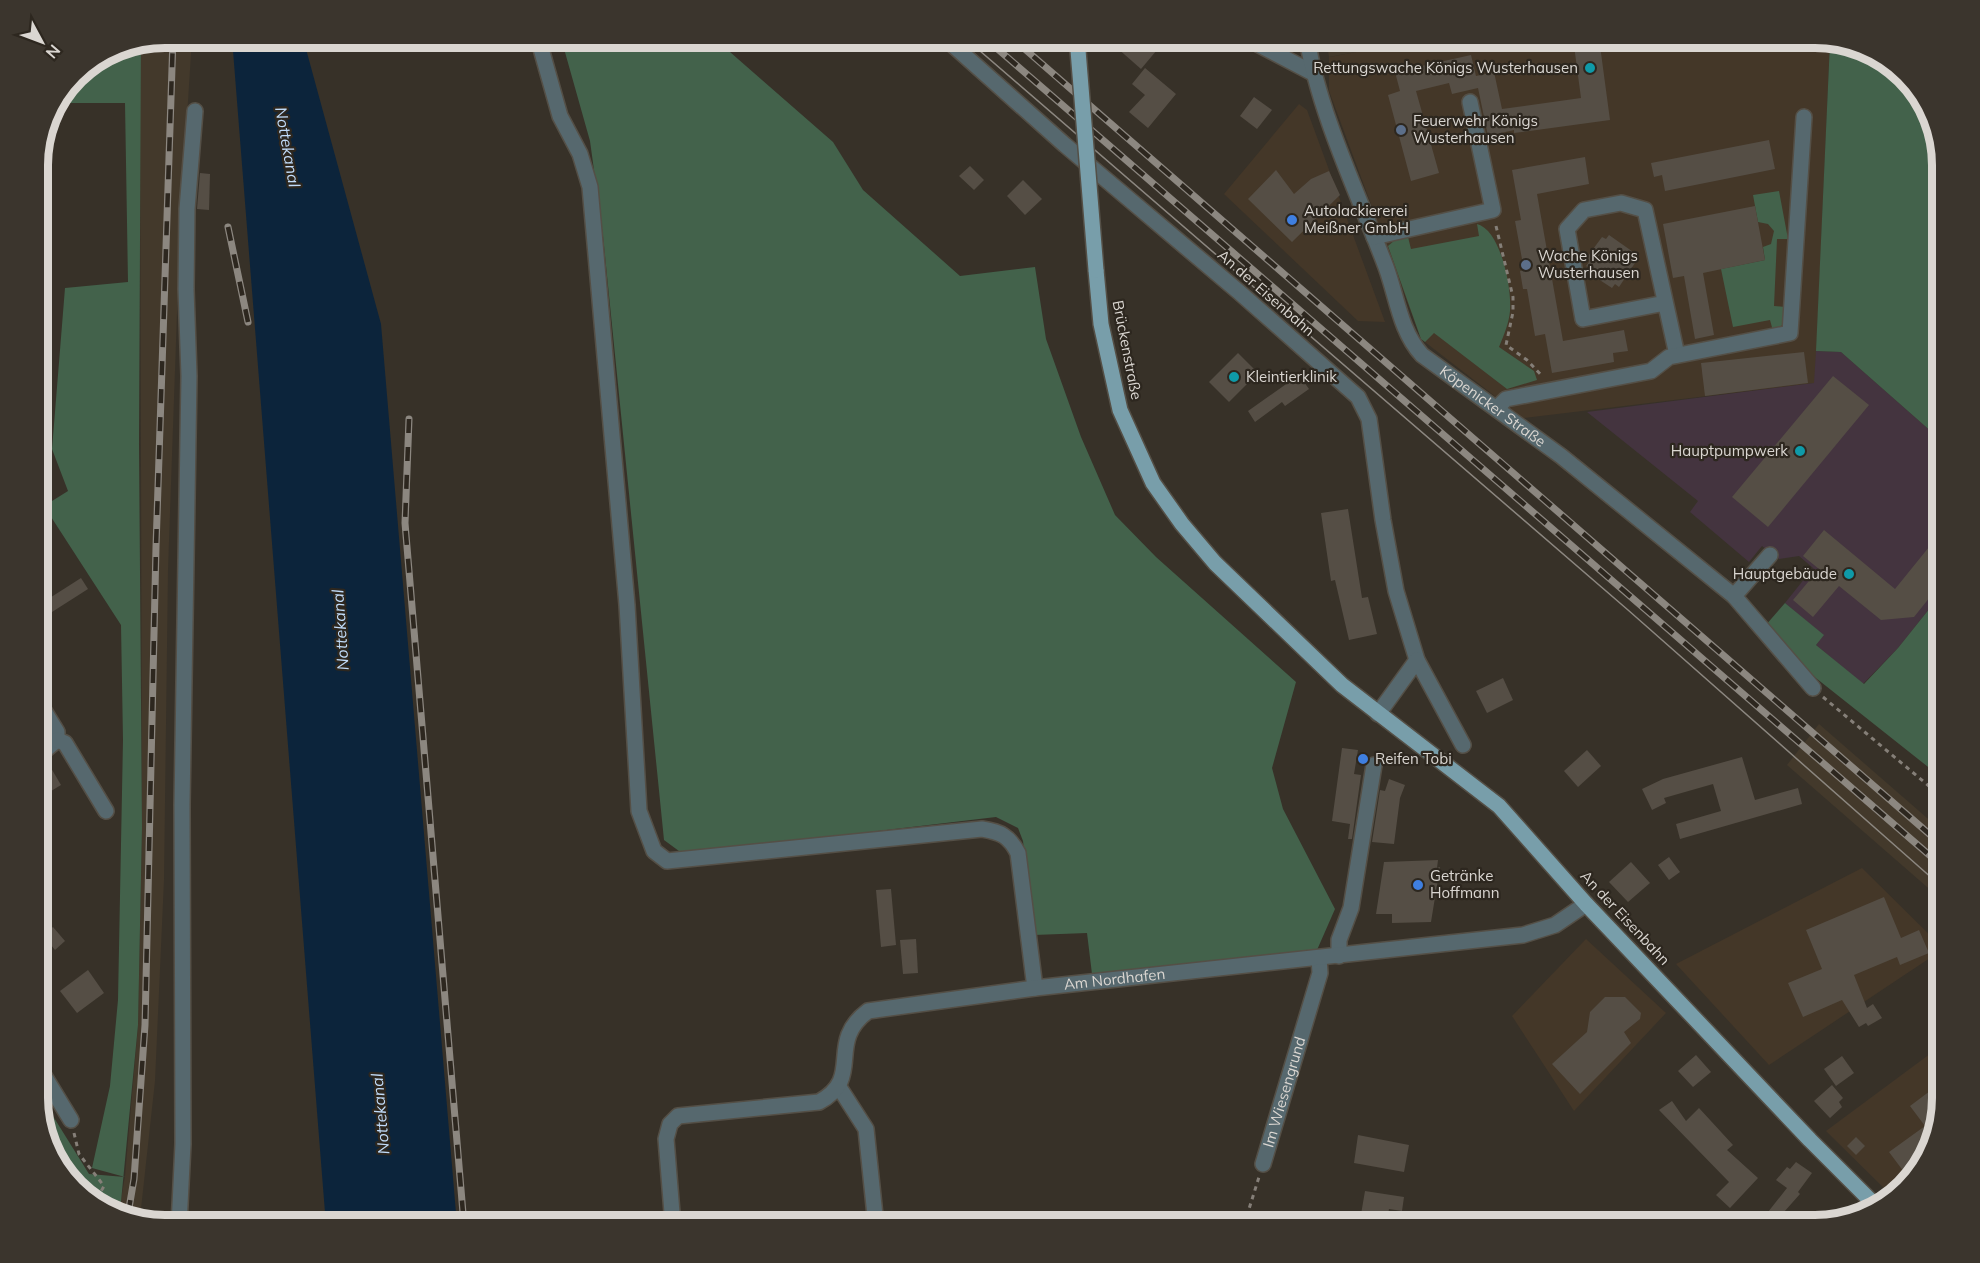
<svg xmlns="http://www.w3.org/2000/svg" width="1980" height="1263" viewBox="0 0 1980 1263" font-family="Mulish,sans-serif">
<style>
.commercial{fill:#443728}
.industrial{fill:#44343f}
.built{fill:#43392b}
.green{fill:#43624b}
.water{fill:#0c243b}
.building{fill:#554e45}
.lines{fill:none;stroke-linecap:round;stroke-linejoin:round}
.minor-casing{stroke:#544f46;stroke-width:18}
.major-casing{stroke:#544f46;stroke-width:18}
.path{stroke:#857f78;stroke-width:3;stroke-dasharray:4.5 4.5;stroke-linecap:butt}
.minor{stroke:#56686e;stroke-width:15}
.major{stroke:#789eaa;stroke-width:15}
.tram{stroke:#8c8780;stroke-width:1.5}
.rail-casing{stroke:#8c8780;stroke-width:7}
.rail{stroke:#2d271f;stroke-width:4.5;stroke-dasharray:14;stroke-linecap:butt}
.major-bridge-casing{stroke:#544f46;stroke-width:18;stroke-linecap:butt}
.major-bridge{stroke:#789eaa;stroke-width:15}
.culture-dot{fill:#0f9aa8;stroke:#2d271f;stroke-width:2}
.service-dot{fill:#5c6f8a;stroke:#2d271f;stroke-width:2}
.shop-dot{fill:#3f7fe0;stroke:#2d271f;stroke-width:2}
.labels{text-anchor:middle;stroke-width:4.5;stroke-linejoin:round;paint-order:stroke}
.poi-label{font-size:15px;fill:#dad6d1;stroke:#2d271f;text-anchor:start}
.street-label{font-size:15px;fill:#dad6d1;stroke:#2d271f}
.water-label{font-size:16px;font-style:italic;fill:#c1dcfa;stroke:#2d271f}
.rim{fill:none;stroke:#dad6d1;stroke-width:8}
</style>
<rect width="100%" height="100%" fill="#373128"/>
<g class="commercial">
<path d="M1430,38H1624L1625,46L1680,38H1815L1830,42L1815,383L1523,418L1421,339L1329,91V57Z"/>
<path d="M1299,104L1307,110L1385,322L1358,321L1224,194Z"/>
<path d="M1862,868L1942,947V950L1769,1065L1676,964Z"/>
<path d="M1586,939L1666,1013L1574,1111L1512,1016Z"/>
<path d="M1942,1045V1099L1921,1169L1892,1196L1826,1131Z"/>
</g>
<path class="industrial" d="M1816,351L1841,352L1942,441V593L1898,648L1863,684L1816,645L1823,635L1785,603L1813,568L1799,556L1779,559L1762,546L1749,562L1690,512L1698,501L1587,412L1814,383Z"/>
<g class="built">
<path d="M165,38H192L180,228L168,570L164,880L155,1081L140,1218L119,1212L125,1176L138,1025L142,827L140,106L141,42Z"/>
<path d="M1326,38H1430L1329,57Z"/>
<path d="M1624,38H1680L1625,46Z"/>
<path d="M1819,724L1942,831V900L1787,765Z"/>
</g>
<g class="green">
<path d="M561,38H714L833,142L863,190L960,276L1035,267L1046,339L1081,437L1115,515L1156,557L1296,682L1272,768L1283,809L1335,909L1317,950L1092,974L1087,933L1034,935L1023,841L1018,828L996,817L683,854L664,840L603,236L590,141Z"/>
<path d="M141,42L139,444L142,827L138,1025L120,1212L94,1204L55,1162L38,1106V1092L89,1174L125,1177L92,1168L110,1086L118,1000L123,740L121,625L44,506L68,491L52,449L65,288L128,282L125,103H56C79,68 99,51 141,42Z"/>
<path d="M1830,42L1886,59L1926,101L1942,164V441L1841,352L1816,351Z"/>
<path d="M1779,191L1788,239H1777L1774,306L1785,307L1784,324L1773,331L1770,320L1733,327L1721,269L1765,260L1763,247L1771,244L1774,231L1768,224L1758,222L1753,195Z"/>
<path d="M1477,224C1501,230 1512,289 1510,311C1509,323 1504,335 1499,347L1534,371L1537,380L1507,389L1434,333L1425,342L1421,339L1388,246L1395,240L1408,237L1411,249L1479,236Z"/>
<path d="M1942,593V778L1802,667L1765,626L1785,603L1824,635L1816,645L1864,684L1898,648Z"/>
</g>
<path class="water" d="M232,38H303L381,324L457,1225H326Z"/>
<g class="building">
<path d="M1123,38H1167L1141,69L1116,47Z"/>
<path d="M1573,38H1599L1610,120L1514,133V130L1488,136L1478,88L1452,94L1449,83L1416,91L1439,173L1411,181L1388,95L1400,91L1395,72L1471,55L1476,76L1494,72L1502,109L1581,98Z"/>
<path d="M1145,68L1176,94L1148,128L1129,112L1145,95L1132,84Z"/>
<path d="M1254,97L1272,110L1257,129L1240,116Z"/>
<path d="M1769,140L1775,169L1665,191L1662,175L1654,177L1651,163Z"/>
<path d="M1585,157L1589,184L1537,194L1563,341L1624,330L1628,351L1613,353L1614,362L1552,373L1545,334L1535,336L1527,289H1523L1520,271L1524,270L1515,221L1521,220L1512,170Z"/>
<path d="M970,166L984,180L974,190L959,176Z"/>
<path d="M1276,170L1294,194L1311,179L1329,171L1340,195L1292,242L1248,199Z"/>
<path d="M200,173L210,174L209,210L197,209Z"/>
<path d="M1023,180L1042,199L1025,215L1007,196Z"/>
<path d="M1755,206L1765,260L1703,273L1714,335L1695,339L1684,276L1673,278L1663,224Z"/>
<path d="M1609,235L1636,254L1633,257L1637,260L1619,287L1615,284L1612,288L1592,275L1591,269L1586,266L1589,262L1588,256L1602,237L1606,239Z"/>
<path d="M1804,352L1808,383L1705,396L1701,363Z"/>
<path d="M1238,353L1258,373L1229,402L1209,382Z"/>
<path d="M1299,375L1309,389L1285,406L1282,402L1255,422L1248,411Z"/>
<path d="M1833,376L1869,405L1768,527L1732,497Z"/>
<path d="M1348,509L1362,598L1368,597L1377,634L1349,640L1335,580L1331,581L1321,513Z"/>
<path d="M1824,530L1895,589L1942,531V582L1914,617L1881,620L1839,586L1813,617L1793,600L1819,569L1803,556Z"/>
<path d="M81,578L88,589L52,612L45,601Z"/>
<path d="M1503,678L1513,700L1487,713L1476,691Z"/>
<path d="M1342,748L1358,750L1354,774L1361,775L1352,839H1348L1350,824L1332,821Z"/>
<path d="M1587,750L1601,766L1578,787L1564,771Z"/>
<path d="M1742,757L1755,800L1798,788L1802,804L1680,839L1676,824L1721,811L1713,784L1664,798L1666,803L1652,810L1642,789L1663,779Z"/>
<path d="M51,768L61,785L38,799V777Z"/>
<path d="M1389,779L1405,785L1400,798L1394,844L1372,842L1380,790L1385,791Z"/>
<path d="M1669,857L1680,872L1669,880L1658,865Z"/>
<path d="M1438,860L1437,868L1440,867L1431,922L1392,923V914H1376L1384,862Z"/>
<path d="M1631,862L1650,883L1628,902L1609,882Z"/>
<path d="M891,889L896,945L881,947L876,890Z"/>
<path d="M1884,897L1901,938L1919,930L1929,953L1900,965L1897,957L1854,975L1867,1008L1873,1004L1882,1018L1868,1026L1866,1023L1859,1027L1842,1000L1803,1017L1788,983L1822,969L1806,930Z"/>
<path d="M53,927L65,941L55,950L43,935Z"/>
<path d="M916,939L918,973L903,974L900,940Z"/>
<path d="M88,970L104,993L77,1013L60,991Z"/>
<path d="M1605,997H1625L1641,1013L1640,1019L1624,1032L1631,1043L1580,1094L1552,1064L1587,1032L1590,1012Z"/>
<path d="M1696,1055L1711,1072L1693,1087L1678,1071Z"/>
<path d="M1842,1056L1854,1073L1836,1086L1824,1069Z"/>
<path d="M1942,1082V1099L1921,1169L1910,1180L1889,1152L1925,1126L1910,1106Z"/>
<path d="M1832,1085L1843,1098L1839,1102L1842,1107L1830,1118L1814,1101Z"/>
<path d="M1672,1101L1686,1121L1699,1108L1733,1145L1727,1150L1758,1178L1730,1208L1716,1195L1729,1182L1659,1110Z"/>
<path d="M1358,1135L1409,1145L1404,1172L1354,1163Z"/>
<path d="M1856,1137L1865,1146L1856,1155L1847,1146Z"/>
<path d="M1796,1162L1812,1173L1798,1192L1800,1194L1784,1212L1788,1215L1779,1226H1757L1787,1188L1776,1180L1787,1167L1790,1169Z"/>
<path d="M1365,1191L1404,1197L1402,1211L1389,1209L1386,1226H1359Z"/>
</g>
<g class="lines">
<defs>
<g id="minor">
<path d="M538,38L560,116L580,154L590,187L627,605L639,811L654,851L667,861L982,829C1001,832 1009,836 1018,853L1035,988"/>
<path d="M945,38L1065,145L1239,292L1358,397L1369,419L1383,520L1396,591L1417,660L1463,745"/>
<path d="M1246,38L1313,73"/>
<path id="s1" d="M1307,38C1318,111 1359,196 1386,267C1397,297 1400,331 1422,355L1561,456L1734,596L1813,688"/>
<path d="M1374,237L1493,210L1470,102"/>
<path d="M1665,303L1583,319L1567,229L1584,210L1621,203L1645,210L1677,355"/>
<path d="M1498,407L1506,399L1651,371L1669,357L1790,333L1804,117"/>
<path d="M1734,596L1770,555"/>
<path d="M38,701L57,732V740L38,756"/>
<path d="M1378,714L1417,660"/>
<path d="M57,740L65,743L106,811"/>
<path d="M1339,956V940L1351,908L1374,765"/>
<path d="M38,1066L71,1120"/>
<path d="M839,1087L866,1129L876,1225"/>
<path id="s2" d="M1263,1164L1320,973L1319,958"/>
<path d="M179,1225L183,1144L182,805L189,376L186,289L187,209L195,111"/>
<path id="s3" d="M673,1225L666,1139L670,1124L678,1116L819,1102C865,1077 825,1043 868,1011L1035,988L1523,935L1555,925L1586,904"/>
</g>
<path id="major" d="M1096,270L1101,324L1120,410L1153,483L1182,524L1215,563L1342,685L1499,806L1586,904L1810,1140L1879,1209"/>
</defs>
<use href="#minor" class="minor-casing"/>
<use href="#major" class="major-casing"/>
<g class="path">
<path d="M1496,226L1513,297V312L1506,345L1527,360L1543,377"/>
<path d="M1823,697L1942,797"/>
<path d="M74,1133L79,1154L104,1186L94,1204"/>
<path d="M1244,1225L1259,1177"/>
</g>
<use href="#minor" class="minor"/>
<use href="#major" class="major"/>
<path class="tram" d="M965,38L1628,610L1942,887"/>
<defs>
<g id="rail">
<path d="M985,38L1942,866"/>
<path d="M1012,38L1942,845"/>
<path d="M228,227L248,322"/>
<path d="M409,419L405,523L464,1225"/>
<path d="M128,1214L134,1179L145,1025L156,547L173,38"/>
</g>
</defs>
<use href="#rail" class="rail-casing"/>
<use href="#rail" class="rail"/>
<defs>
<path id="major-bridge" d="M1077,38L1096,270"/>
</defs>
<use href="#major-bridge" class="major-bridge-casing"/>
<use href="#major-bridge" class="major-bridge"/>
</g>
<g class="culture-dot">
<circle cx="1590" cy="68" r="6"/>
<circle cx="1234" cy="377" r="6"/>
<circle cx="1800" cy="451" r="6"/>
<circle cx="1849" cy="574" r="6"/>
</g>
<g class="service-dot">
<circle cx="1401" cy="130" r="6"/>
<circle cx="1526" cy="265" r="6"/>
</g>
<g class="shop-dot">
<circle cx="1292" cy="220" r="6"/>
<circle cx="1363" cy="759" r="6"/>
<circle cx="1418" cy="885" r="6"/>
</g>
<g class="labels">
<g class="poi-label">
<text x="1578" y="73" text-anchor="end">Rettungswache Königs Wusterhausen</text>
<text x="1413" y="126">Feuerwehr Königs<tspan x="1413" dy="17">Wusterhausen</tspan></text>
<text x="1304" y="216">Autolackiererei<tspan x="1304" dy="17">Meißner GmbH</tspan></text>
<text x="1538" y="261">Wache Königs<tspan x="1538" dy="17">Wusterhausen</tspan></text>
<text x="1246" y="382">Kleintierklinik</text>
<text x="1788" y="456" text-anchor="end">Hauptpumpwerk</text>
<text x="1837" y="579" text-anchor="end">Hauptgebäude</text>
<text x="1375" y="764">Reifen Tobi</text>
<text x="1430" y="881">Getränke<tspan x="1430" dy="17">Hoffmann</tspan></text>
</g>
<g class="street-label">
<text transform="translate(1266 293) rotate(41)" y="5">An der Eisenbahn</text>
<text transform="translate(1127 350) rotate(79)" y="5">Brückenstraße</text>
<text dy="5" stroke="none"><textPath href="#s1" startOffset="426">Köpenicker Straße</textPath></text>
<text transform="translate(1625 918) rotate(47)" y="5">An der Eisenbahn</text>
<text dy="5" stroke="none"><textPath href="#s3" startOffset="612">Am Nordhafen</textPath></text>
<text dy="5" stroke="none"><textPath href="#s2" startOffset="75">Im Wiesengrund</textPath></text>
</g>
<g class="water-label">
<text transform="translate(288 147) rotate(80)" y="6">Nottekanal</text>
<text transform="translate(340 630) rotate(-94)" y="6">Nottekanal</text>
<text transform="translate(380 1114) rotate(-95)" y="6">Nottekanal</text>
</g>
</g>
<path d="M0 0H1980V1263H0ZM165 48H1815A117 117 0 0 1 1932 165V1098A117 117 0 0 1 1815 1215H165A117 117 0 0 1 48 1098V165A117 117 0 0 1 165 48Z" fill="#3b352d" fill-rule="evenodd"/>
<path class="rim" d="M165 48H1815A117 117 0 0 1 1932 165V1098A117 117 0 0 1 1815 1215H165A117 117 0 0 1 48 1098V165A117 117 0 0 1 165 48Z"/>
<g transform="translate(42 42) rotate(131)" stroke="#2d271f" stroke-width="4.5" paint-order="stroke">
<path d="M0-4.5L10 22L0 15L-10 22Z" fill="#dad6d1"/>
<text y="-9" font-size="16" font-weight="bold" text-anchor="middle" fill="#dad6d1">N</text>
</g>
</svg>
